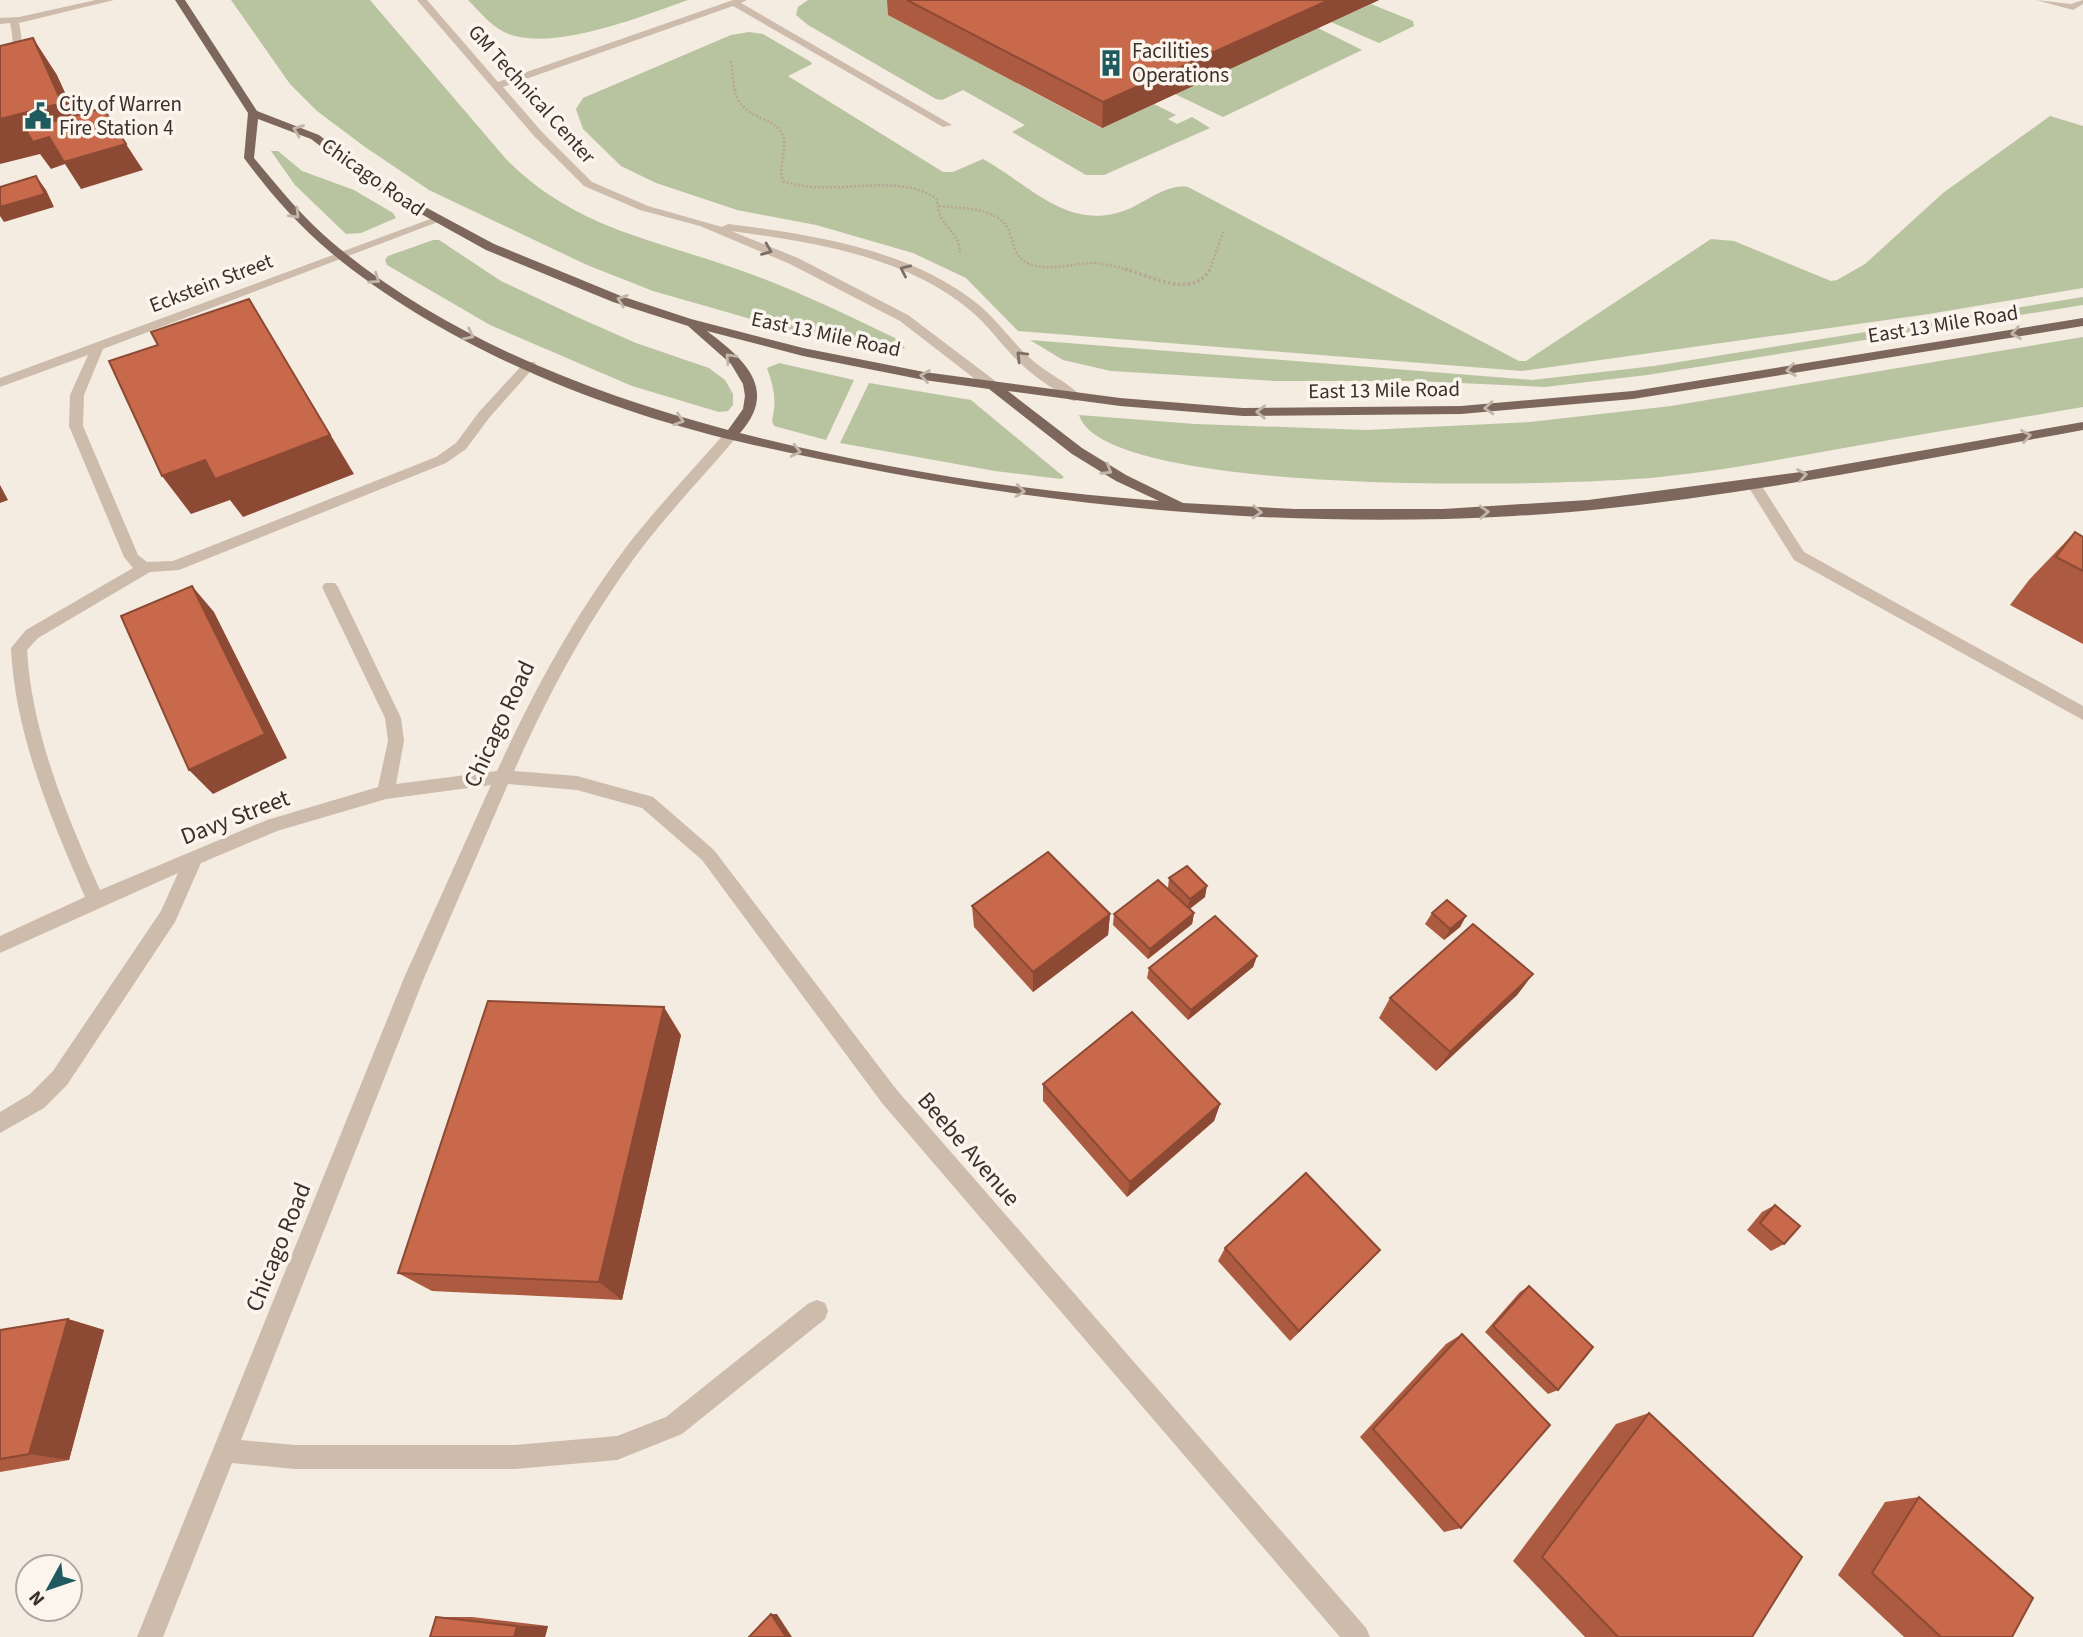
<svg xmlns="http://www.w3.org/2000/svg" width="2083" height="1637" viewBox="0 0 2083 1637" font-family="'Source Sans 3',sans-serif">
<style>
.green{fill:#b8c4a0}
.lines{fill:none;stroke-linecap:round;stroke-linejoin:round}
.path-far1{stroke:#b9a596;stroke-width:2.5;stroke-dasharray:2 2;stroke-linecap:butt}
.path{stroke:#b9a596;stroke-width:3.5;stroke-dasharray:2.5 2.5;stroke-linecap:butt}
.minor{fill:#cdbbac;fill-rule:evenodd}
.major{fill:#7d675c;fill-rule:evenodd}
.wall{fill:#ac5a40}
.shaded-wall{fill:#8c4a34}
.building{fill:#c8694b;stroke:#8c4a34;stroke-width:2}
.oneway{stroke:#c2b5ac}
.oneway2{stroke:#7d6f65}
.labels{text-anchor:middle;stroke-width:7;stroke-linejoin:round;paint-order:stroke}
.far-poi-label{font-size:21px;fill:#3b302b;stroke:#fbf5ee;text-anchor:start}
.far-street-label{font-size:21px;fill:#3b302b;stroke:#fbf5ee}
.street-label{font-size:24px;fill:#3b302b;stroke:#fbf5ee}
</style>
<rect width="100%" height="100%" fill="#f4ebe1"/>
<g class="green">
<path d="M231,0H370L506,159C570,224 642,237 725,265C785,285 841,312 897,339L905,348L891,352L832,342L653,291L587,265L429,190L365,147L317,111L290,84Z"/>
<path d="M468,0H688C643,16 548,54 504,32C490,25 479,11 468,0Z"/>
<path d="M808,0H927L889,15L1101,128L1154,104L1176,115L1168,119L1177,124L1192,117L1210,128L1104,175H1086L1012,132L1025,125L963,90L942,100L936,99L808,25L796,15L798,7Z"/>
<path d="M1371,4L1413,21L1414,26L1379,43L1331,22Z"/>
<path d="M1318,28L1362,50L1223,117L1175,94Z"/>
<path d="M749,32L763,34L811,62L812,64L788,76L943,172H953L983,159C1033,187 1072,236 1133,207C1149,199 1169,184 1188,187L1519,361H1526L1711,239L1734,241L1831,281L1837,280L1865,264L1943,193L2050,116L2083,126V288L1929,314L1522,371L1018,331L966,278L913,253L816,225L737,210L656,183L621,166L583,129L576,109L583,98L731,35Z"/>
<path d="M271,151H278L302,171L354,190L393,213L396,218L361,233L346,234L295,185Z"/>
<path d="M433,240H439L501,281L577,317L636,343L709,368L725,380L733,394V405L728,411L719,412L632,386L490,325L387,265L385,260L388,256Z"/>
<path d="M2083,297V305L1647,375L1545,387L1415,381H1275L1111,371L1063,360L1030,340L1532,380L1654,366Z"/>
<path d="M2083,337V407C2001,421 1919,435 1838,449C1778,460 1719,471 1660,477C1575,486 1105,499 1079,415L1195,424L1367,430L1530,422L1671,406Z"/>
<path d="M779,363L854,380L826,440L774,426L772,421C777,400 774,388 767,368Z"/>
<path d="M869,383L971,400L1064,477L1061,479L995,471L840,443Z"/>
</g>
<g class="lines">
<g class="path-far1">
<path d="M731,61C735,92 731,105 763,119C770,122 777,125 781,132C790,147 777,165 783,181C832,199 896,170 937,199C937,227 960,230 960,253"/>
<path d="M939,206C958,208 986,207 1002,221C1016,233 1009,257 1030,264C1050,272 1073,263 1094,263C1107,264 1119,267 1131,271"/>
<path d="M1209,271L1224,230"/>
</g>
<path class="path" d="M1125,269C1151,276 1193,300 1210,269"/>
<g class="minor">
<path d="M96,0H114L19,23C24,45 24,66 0,76V68C15,55 14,42 10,23L0,24V18L19,17Z"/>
<path d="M417,0H427L498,82L733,0H747L741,3L952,125L943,127L733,6L503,87L542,132L592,182L648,206L722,227L728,224C813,235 910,249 979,305C998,321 1012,342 1031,359C1046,373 1068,382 1082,397L1075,401L1070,400C1053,388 1034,377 1019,362C1002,346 989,326 971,311C906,256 812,242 731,231L798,258L908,315L998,383V389H988L900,321L790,264L700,226L640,210L584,186L534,136Z"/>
<path d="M2036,0L2071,4L2083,0V4L2073,10Z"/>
<path d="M433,218L443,220L103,349L84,395L83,426L138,555L147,562L173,561L436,457L456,443L479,412L525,362H535L536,365L489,418L466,449L446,463L179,570L150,572L38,638L27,650C32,734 66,814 100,890L267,820L378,787L388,741L385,718L322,587L325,583H335L338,587L401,718L404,741L396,784L497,771C535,688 578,609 634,537C663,501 695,467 725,433H735V439C705,474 673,508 644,545C591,615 550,690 514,771L577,776L653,797L714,850L896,1089L1366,1628L1370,1637H1340L882,1103L702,860L642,808L577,790L508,784L424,978L241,1440L295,1445H515L617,1436L666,1417L809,1303L817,1300L825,1303L828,1311L825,1319L682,1434L617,1460L515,1469H295L232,1463L163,1637H137L404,978L491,785L386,799L277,831L201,863L175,922L67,1085L44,1108L0,1133V1112L30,1094L53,1071L161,911L178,873L0,953V936L85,897C51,818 15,735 11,648L26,630L133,568L124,557L69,426L70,395L88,355L0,387V378Z"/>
<path d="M1753,478L1758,480L1804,552L2083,706V720L1794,560L1746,483Z"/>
</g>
<path class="major" d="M175,0H185L257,111L319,135L386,186L494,244L621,296L691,319L803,348L924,372L1120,398L1243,408L1461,406L1633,391L2083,318V326L1633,399L1461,414L1243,416L1120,406L1008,391L1082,448L1126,475L1183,503L1295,509H1443L1588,500L1801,472L2083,422V430C1895,464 1706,505 1514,516C1252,531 997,501 741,442C601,410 441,345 329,251C297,224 269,192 244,158L248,113ZM258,119L311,139L378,190L486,250L613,302L688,326L731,364L743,384L745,396L743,409L728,430C589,393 445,337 334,244C304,219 279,188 254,158ZM707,331L803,356L924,380L989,389L1072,454L1116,481L1159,501C1019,491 877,468 740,433C779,389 744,359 707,331Z"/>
</g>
<g class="wall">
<path d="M887,0H1379L1102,128L888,15Z"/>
<path d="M2075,532L2083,537V644L2010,605L2029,580Z"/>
<path d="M1169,878L1205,897L1190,909L1194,913L1192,924L1148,959L1113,925L1114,914L1168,888Z"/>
<path d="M972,906L1110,914L1108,935L1033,992L974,927Z"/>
<path d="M1432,913L1466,916L1460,927L1444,940L1425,924Z"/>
<path d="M1257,956L1253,967L1188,1020L1147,978L1149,968Z"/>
<path d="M1533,974L1517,995L1436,1071L1379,1018L1390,998Z"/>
<path d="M681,1035L622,1300L432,1291L398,1273Z"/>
<path d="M1043,1084L1220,1104L1214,1121L1127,1197L1043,1101Z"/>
<path d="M1775,1205L1784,1244L1771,1251L1747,1230L1762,1212Z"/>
<path d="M1225,1248L1368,1263L1290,1341L1218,1261Z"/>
<path d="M1529,1286L1558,1390L1548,1394L1485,1332L1520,1292Z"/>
<path d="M68,1319L104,1330L69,1460L0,1472V1330Z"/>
<path d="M1462,1334L1461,1528L1444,1532L1360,1437L1446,1344Z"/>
<path d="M1649,1413L1752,1637H1585L1513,1561L1616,1424Z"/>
<path d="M1919,1497L2012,1637H1904L1838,1575L1885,1502Z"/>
<path d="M436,1617H472L548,1626L545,1637Z"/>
</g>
<g class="shaded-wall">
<path d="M1329,0H1379L1102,128L1103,102Z"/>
<path d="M33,38L57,75L87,141L126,144L143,170L81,189L65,164L51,169L40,154L0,164V119Z"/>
<path d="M36,176L46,190L54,207L4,222L0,216V207Z"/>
<path d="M249,299L354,474L243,517L230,500L191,514L162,476Z"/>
<path d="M0,485L8,500L0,503Z"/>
<path d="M192,586L214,612L287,758L213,794L189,770Z"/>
<path d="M1207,886L1205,897L1187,910L1190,899Z"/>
<path d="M1194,913L1192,924L1148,959L1150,949Z"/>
<path d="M1110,914L1108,935L1033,992V972Z"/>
<path d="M1466,916L1460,927L1444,940L1450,929Z"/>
<path d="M1257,956L1253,967L1188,1020L1191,1010Z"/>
<path d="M1533,974L1517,995L1436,1071L1450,1052Z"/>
<path d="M664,1007L681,1035L622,1300L599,1282Z"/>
<path d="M1220,1104L1214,1121L1127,1197L1130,1182Z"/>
<path d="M1380,1250L1368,1263L1290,1341L1299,1331Z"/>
<path d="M68,1319L104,1330L69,1460L29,1454Z"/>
<path d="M771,1614H777L792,1637H786Z"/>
<path d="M517,1626H548L545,1637H514Z"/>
</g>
<g class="building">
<path d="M907,0H1329L1103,102Z"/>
<path d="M33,38L62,103L0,119V46Z"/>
<path d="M103,108L126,144L64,162L49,137L33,142L25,129Z"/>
<path d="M36,176L45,194L0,207V187Z"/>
<path d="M249,299L330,435L215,479L205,460L162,476L109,361L158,345L151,332Z"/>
<path d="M2075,532L2083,537V571L2056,557Z"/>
<path d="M192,586L265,734L189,770L121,616Z"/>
<path d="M1048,852L1110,914L1033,972L972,906Z"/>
<path d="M1187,866L1207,886L1190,899L1169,878Z"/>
<path d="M1158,880L1194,913L1150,949L1114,914Z"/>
<path d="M1447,900L1466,916L1450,929L1432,913Z"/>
<path d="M1215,916L1257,956L1191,1010L1149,968Z"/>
<path d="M1473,924L1533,974L1450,1052L1390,998Z"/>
<path d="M488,1001L664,1007L599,1282L398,1273Z"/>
<path d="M1132,1012L1220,1104L1130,1182L1043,1084Z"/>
<path d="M1306,1173L1380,1250L1299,1331L1225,1248Z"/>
<path d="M1775,1205L1800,1226L1784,1244L1760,1223Z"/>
<path d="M1529,1286L1593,1347L1558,1390L1493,1326Z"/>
<path d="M68,1319L29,1454L0,1459V1330Z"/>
<path d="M1462,1334L1550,1425L1461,1528L1373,1429Z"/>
<path d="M1649,1413L1802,1557L1752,1637H1618L1542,1557Z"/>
<path d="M1919,1497L2033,1598L2012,1637H1941L1872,1573Z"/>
<path d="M771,1614L786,1637H749Z"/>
<path d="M436,1617L517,1626L514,1637H430Z"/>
</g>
<defs><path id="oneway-chevron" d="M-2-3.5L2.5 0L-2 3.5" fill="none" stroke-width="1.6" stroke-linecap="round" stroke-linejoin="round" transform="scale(1.75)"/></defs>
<g class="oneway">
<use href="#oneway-chevron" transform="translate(298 130) rotate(-159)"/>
<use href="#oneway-chevron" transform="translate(295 214) rotate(46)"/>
<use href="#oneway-chevron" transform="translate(375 279) rotate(34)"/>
<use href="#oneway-chevron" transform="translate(622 300) rotate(-161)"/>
<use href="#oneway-chevron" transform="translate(2016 333) rotate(171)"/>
<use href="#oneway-chevron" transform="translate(469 335) rotate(27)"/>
<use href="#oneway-chevron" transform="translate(730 358) rotate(-133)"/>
<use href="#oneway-chevron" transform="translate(1791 370) rotate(171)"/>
<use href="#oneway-chevron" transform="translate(925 376) rotate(-171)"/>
<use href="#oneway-chevron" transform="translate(1489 408) rotate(176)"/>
<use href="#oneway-chevron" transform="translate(1261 412) rotate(-179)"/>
<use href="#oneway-chevron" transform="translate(679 420) rotate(18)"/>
<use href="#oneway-chevron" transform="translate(2026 436) rotate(-10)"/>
<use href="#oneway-chevron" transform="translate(796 451) rotate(13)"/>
<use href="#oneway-chevron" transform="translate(1107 470) rotate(31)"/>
<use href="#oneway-chevron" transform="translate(1802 475) rotate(-10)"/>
<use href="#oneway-chevron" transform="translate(1020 491) rotate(7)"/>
<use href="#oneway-chevron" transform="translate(1257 512) rotate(3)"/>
<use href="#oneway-chevron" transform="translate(1484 512) rotate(-3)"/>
</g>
<g class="oneway2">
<use href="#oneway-chevron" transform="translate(767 250) rotate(22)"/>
<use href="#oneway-chevron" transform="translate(905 270) rotate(-155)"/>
<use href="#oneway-chevron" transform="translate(1021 356) rotate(-135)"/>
</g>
<defs>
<symbol id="building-bare" viewBox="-9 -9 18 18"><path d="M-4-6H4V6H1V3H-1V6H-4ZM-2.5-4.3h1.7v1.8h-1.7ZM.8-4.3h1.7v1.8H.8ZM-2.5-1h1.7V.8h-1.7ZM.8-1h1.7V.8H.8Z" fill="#1f5a5e" stroke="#fbf5ee" stroke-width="2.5" paint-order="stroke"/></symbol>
<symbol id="civic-bare" viewBox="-9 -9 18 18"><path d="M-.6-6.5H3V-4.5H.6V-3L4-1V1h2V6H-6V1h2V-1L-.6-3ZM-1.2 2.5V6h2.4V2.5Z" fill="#1f5a5e" stroke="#fbf5ee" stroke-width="2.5" paint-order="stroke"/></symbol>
</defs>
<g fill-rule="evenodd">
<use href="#building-bare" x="1092" y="44" width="38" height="38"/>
<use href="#civic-bare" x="19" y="97" width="38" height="38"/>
</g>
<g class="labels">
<g class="far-poi-label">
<text x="1132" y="58">Facilities<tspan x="1132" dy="24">Operations</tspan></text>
<text x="59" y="111">City of Warren<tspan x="59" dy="24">Fire Station 4</tspan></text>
</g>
<g class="far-street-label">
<text transform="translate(532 94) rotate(48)" y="7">GM Technical Center</text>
<text transform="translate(373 177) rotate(35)" y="7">Chicago Road</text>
<text transform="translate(211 283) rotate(-21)" y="7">Eckstein Street</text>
<text transform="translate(1943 324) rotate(-9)" y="7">East 13 Mile Road</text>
<text transform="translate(826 334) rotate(12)" y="7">East 13 Mile Road</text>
<text transform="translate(1384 390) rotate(-1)" y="7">East 13 Mile Road</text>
</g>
<g class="street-label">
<text transform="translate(499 724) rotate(-65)" y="8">Chicago Road</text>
<text transform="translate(235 817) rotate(-21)" y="8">Davy Street</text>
<text transform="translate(969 1149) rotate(49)" y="8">Beebe Avenue</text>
<text transform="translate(278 1247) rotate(-68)" y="8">Chicago Road</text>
</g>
</g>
<g transform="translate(49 1588) rotate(230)"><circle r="33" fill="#fbf5ee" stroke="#aea6a0" stroke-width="2"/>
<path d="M0-5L12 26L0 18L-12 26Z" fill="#1f5a5e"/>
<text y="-10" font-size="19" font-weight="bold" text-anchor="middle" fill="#3b302b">N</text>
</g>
</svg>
